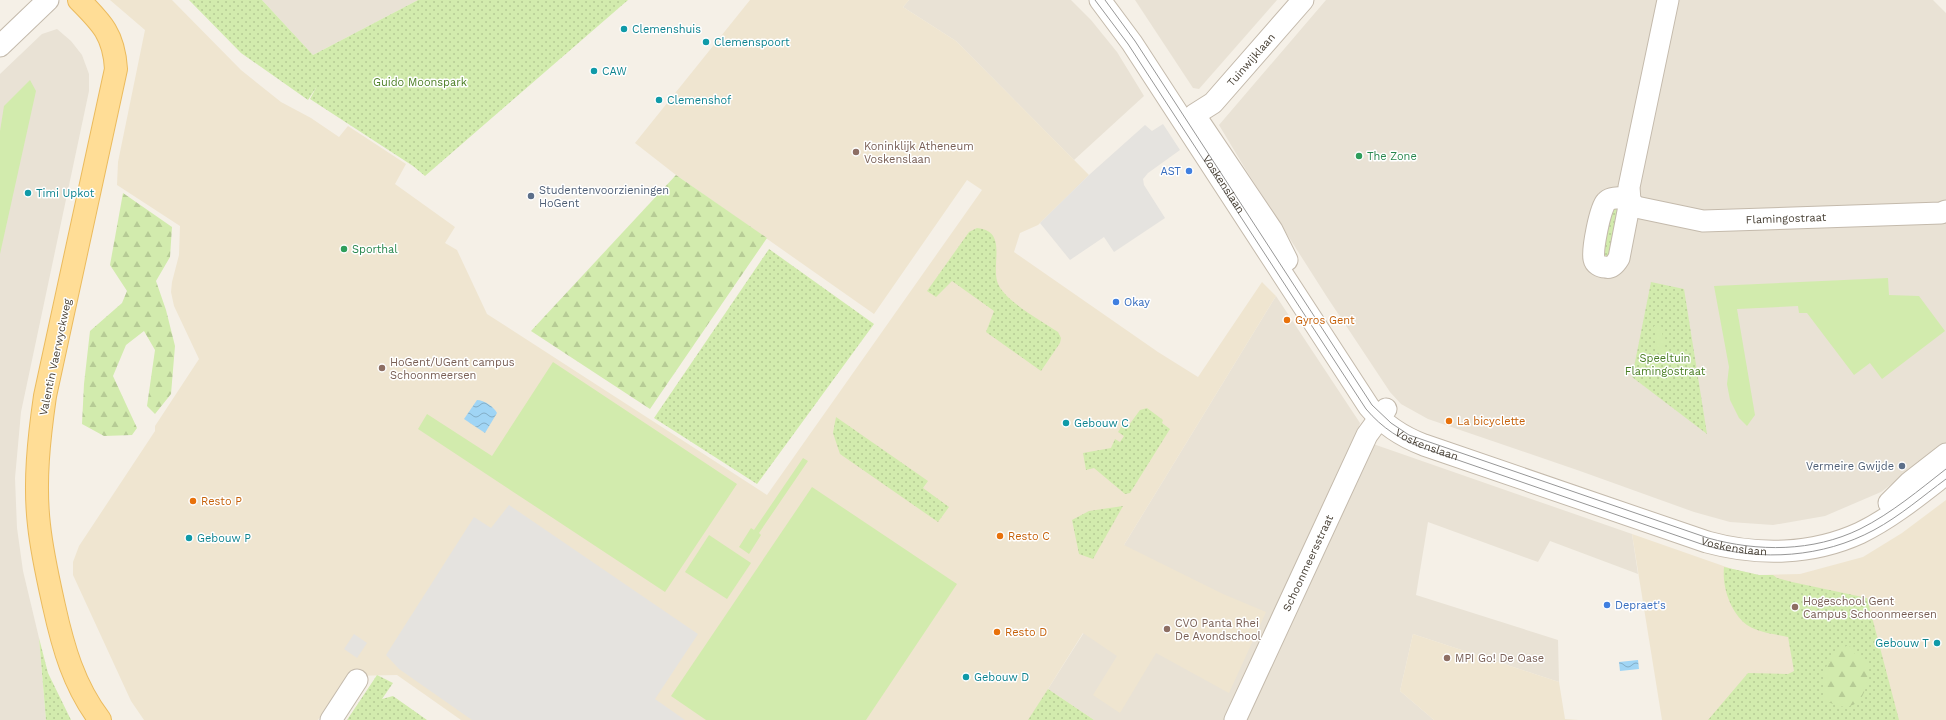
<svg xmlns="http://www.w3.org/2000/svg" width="1946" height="720" viewBox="0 0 1946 720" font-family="'Work Sans',sans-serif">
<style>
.residential{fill:#e9e2d5}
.education{fill:#efe5d0}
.grass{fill:url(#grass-dots)}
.forest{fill:url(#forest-firs)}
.garden{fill:#d2ebad}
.parking{fill:#e5e3df}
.water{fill:url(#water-waves)}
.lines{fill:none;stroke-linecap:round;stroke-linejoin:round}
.minor-casing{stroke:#c4baac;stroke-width:23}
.major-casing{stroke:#ebbb5e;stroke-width:24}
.minor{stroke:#fff;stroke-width:21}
.major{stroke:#ffdd96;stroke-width:22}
.tram{stroke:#979797;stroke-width:1}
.culture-dot{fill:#0f9aa8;stroke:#fff;stroke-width:1.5}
.education-dot{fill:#8d6e63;stroke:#fff;stroke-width:1.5}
.leisure-dot{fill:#2e9e5b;stroke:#fff;stroke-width:1.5}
.shop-dot{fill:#3f7fe0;stroke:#fff;stroke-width:1.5}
.service-dot{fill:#5c6f8a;stroke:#fff;stroke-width:1.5}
.food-dot{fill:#e8710a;stroke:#fff;stroke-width:1.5}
.labels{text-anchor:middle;stroke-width:3;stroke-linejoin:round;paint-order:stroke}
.culture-label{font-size:11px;fill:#0d838f;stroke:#fff;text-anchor:start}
.street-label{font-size:11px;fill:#484035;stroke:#fff}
.park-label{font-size:11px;fill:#4a7e24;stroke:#fff}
.education-label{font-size:11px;fill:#785e54;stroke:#fff;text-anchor:start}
.leisure-label{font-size:11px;fill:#27864d;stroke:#fff;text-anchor:start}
.shop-label{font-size:11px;fill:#366cbe;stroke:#fff;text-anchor:start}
.service-label{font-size:11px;fill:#4e5e75;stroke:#fff;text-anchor:start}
.food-label{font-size:11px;fill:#c56008;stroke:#fff;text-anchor:start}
</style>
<defs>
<pattern id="grass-dots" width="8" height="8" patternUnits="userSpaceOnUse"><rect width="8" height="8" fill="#d2ebad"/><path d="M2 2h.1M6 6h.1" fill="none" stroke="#b6cb95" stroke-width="1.8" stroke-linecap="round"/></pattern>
<pattern id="forest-firs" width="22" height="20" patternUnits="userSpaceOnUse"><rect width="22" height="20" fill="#d2ebad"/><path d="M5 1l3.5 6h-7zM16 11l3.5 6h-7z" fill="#b6cb95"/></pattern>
<pattern id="water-waves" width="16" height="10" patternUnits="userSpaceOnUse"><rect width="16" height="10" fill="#a0d5f5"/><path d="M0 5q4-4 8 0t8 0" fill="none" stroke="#84aec7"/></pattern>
</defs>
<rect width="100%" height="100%" fill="#f5f0e7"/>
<g class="residential">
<path d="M262,0H418L313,55Z"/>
<path d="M909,0H1071L1091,20L1117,52L1144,96L1074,160L956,41L903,7Z"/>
<path d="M1135,0H1277L1199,89L1193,88Z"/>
<path d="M1326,0H1933L1946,13V443L1881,492L1825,516L1773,525L1730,522L1694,512L1580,471L1428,419L1401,404L1390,392L1327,297L1246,170L1219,125Z"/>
<path d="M57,29L71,41L82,55L89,74V91L21,412L15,478L17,528L23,571L39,638L46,720H0V74L42,34Z"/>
<path d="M1276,296L1360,423L1356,438L1632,534L1638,574L1550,541L1538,562L1428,522L1416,595L1558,640L1559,682L1413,634L1400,691L1434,720H1094L1048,689L1083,634L1124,545Z"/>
</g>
<g class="education">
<path d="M110,0H172L241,70L281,102L311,118L339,137L348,126L406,164L395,184L455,227L445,243L457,250L487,314L767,495L982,190L967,180L874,314L676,175L635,143L750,0H909L903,7L956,41L1089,175L1038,225L1020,233L1014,252L1158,352L1198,377L1262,282L1276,296L1124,545L1223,594L1266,612L1229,693L1156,653L1120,713L1093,695L1117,656L1083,633L1048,689L1094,720H461L397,675L348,676L318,720H144L131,701L73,575V562L79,546L155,431V426L199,359L174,306L171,292L172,282L179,255L180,226L117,185L118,162L145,30Z"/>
<path d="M1946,500V720H1662L1632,534L1732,569L1759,575L1800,574L1863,557L1902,533Z"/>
<path d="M1413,634L1559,682L1565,719L1579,720H1434L1400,691Z"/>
</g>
<g class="grass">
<path d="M189,0H262L313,55L418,0H628L425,176L413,166L310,99L317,86L308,100L241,53Z"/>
<path d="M1611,208H1616L1619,212L1610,257L1601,258Z"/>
<path d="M977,228C1007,231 992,260 997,281C1002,300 1042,321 1058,332L1061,338L1060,343L1041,371L986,332L994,311L952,281L936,297L927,291L969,232Z"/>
<path d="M769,249L874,324L757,484L654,418Z"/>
<path d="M1651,282L1684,289L1707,434L1632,377Z"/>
<path d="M1147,408L1163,420L1162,423L1170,429L1130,493L1125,494L1094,468L1086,470L1083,453L1111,448L1115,439L1120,442L1124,436L1118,432L1122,426L1129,425L1140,410Z"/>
<path d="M836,417L928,481L923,488L949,507L938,522L840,454L833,433Z"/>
<path d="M1123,506L1093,559L1079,554L1072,520L1089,511Z"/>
<path d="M1724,567L1759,575H1773L1777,578L1792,582L1867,598L1899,720H1708L1748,673L1788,674L1794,671L1788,637C1775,634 1759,633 1747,625C1730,612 1722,586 1724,567Z"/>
<path d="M39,638L48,673L71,720H46Z"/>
<path d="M377,675L393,683L382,699L393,696L427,720H347Z"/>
<path d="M1048,689L1094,720H1028Z"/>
</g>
<g class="forest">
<path d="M676,175L767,238L650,409L531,331Z"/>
<path d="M123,193L172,227L170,257L156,281L166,310L175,346L171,394L155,414L147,406L155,350L144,331L126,345L113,376L137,428L132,435L104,436L82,424L84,384L90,331L122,303L127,291L110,265Z"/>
<path d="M1849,645L1855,654L1868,662C1870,691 1859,720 1825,700L1824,671L1835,651Z"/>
</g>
<g class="garden">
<path d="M30,80L36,91L0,254V131L4,106Z"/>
<path d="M1888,278L1889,295L1919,296L1945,331L1882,379L1870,363L1854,375L1807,313H1799L1798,306L1737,309L1755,415L1747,426L1739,418L1730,400L1727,384L1729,367L1714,286Z"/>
<path d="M1661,325L1665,351L1658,353L1654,326Z"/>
<path d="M553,362L737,484L665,592L418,429L427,414L492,456Z"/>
<path d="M803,458L808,461L759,533L761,535L749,554L739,547L751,528L754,530Z"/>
<path d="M812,487L957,584L866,720H706L671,696Z"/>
<path d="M709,535L751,563L727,599L685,572Z"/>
</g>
<g class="parking">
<path d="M1163,124L1180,150L1148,173L1143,179L1144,185L1165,218L1114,252L1104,237L1070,260L1040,223L1089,175L1145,125L1152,131Z"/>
<path d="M509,505L698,634L655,699L685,720H472L399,669L386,655L474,517L491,528Z"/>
<path d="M354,634L367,643L357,658L344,649Z"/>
</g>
<g class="water">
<path d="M477,400C484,400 494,407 497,413L485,433L464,419Z"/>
<path d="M1638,660L1639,669L1620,671L1619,662Z"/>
</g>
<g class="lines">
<defs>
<g id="minor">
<path id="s1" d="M1100,0L1132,43L1369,407C1384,425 1403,437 1424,445L1707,542C1758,556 1812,555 1860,533C1891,518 1919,495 1946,474"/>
<path id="s2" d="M1668,0L1629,187L1630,201L1636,207L1703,221L1941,213L1946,211"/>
<path d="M0,46L48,0"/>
<path id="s3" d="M1194,115L1213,103L1303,0"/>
<path d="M1200,123L1272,230L1287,260"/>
<path d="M1629,196C1621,199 1611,196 1606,202C1600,208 1592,250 1594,259C1595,264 1600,267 1605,267C1612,269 1616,263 1619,258L1630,201"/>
<path d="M1889,503L1910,482L1946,454"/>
<path d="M331,720L357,680"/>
<path id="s4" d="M1235,720L1367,435L1386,409"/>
</g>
<path id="major" d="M79,0C102,23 114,35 116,69L45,396C39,438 34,482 39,525C42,553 48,579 54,606C63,647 74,686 100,720"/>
</defs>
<use href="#minor" class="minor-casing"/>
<use href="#major" class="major-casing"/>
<use href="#minor" class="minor"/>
<use href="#major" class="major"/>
<g class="tram">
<path d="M1095,0L1128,44L1366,409C1382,428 1401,440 1423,448L1707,546C1762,561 1822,558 1874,530C1900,516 1923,496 1946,479"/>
<path d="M1105,0L1135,41L1372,405L1391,423L1409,435L1708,538C1758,552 1813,552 1860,529C1892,513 1919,490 1946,469"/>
</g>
</g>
<g class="culture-dot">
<circle cx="624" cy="29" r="4"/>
<circle cx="706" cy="42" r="4"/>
<circle cx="594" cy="71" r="4"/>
<circle cx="659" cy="100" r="4"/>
<circle cx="28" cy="193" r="4"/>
<circle cx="1066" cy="423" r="4"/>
<circle cx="189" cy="538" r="4"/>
<circle cx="1937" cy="643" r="4"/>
<circle cx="966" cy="677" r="4"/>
</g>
<g class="education-dot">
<circle cx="856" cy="152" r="4"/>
<circle cx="382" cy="368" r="4"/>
<circle cx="1795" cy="607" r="4"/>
<circle cx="1167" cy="629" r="4"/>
<circle cx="1447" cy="658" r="4"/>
</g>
<g class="leisure-dot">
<circle cx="1359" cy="156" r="4"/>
<circle cx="344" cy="249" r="4"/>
</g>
<g class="shop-dot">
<circle cx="1189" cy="171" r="4"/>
<circle cx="1116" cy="302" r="4"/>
<circle cx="1607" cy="605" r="4"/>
</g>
<g class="service-dot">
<circle cx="531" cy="196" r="4"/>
<circle cx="1902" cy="466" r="4"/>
</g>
<g class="food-dot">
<circle cx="1287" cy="320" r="4"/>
<circle cx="1449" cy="421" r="4"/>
<circle cx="193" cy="501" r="4"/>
<circle cx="1000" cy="536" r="4"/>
<circle cx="997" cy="632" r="4"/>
</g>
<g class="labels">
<g class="culture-label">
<text x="632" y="33">Clemenshuis</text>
<text x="714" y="46">Clemenspoort</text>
<text x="602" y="75">CAW</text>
<text x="667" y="104">Clemenshof</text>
<text x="36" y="197">Timi Upkot</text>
<text x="1074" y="427">Gebouw C</text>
<text x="197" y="542">Gebouw P</text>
<text x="1929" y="647" text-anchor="end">Gebouw T</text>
<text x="974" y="681">Gebouw D</text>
</g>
<g class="street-label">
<text dy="4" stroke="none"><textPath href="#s3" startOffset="80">Tuinwijklaan</textPath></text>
<text dy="4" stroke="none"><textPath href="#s1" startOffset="222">Voskenslaan</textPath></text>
<text dy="4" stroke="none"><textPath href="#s2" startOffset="365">Flamingostraat</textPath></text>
<text transform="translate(55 357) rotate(-78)" y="4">Valentin Vaerwyckweg</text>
<text dy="4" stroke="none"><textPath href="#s1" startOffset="558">Voskenslaan</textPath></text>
<text dy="4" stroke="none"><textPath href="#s1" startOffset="882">Voskenslaan</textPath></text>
<text dy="4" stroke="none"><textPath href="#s4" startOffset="173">Schoonmeersstraat</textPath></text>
</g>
<g class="park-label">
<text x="420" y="86">Guido Moonspark</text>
<text x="1665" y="362">Speeltuin<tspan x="1665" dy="13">Flamingostraat</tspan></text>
</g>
<g class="education-label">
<text x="864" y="150">Koninklijk Atheneum<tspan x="864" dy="13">Voskenslaan</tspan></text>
<text x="390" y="366">HoGent/UGent campus<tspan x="390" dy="13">Schoonmeersen</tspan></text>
<text x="1803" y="605">Hogeschool Gent<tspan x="1803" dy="13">Campus Schoonmeersen</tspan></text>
<text x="1175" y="627">CVO Panta Rhei<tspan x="1175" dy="13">De Avondschool</tspan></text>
<text x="1455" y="662">MPI Go! De Oase</text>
</g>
<g class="leisure-label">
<text x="1367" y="160">The Zone</text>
<text x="352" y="253">Sporthal</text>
</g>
<g class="shop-label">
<text x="1181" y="175" text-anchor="end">AST</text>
<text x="1124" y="306">Okay</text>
<text x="1615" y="609">Depraet's</text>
</g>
<g class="service-label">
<text x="539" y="194">Studentenvoorzieningen<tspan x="539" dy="13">HoGent</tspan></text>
<text x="1894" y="470" text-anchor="end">Vermeire Gwijde</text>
</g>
<g class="food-label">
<text x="1295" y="324">Gyros Gent</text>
<text x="1457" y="425">La bicyclette</text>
<text x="201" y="505">Resto P</text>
<text x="1008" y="540">Resto C</text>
<text x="1005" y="636">Resto D</text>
</g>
</g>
</svg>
